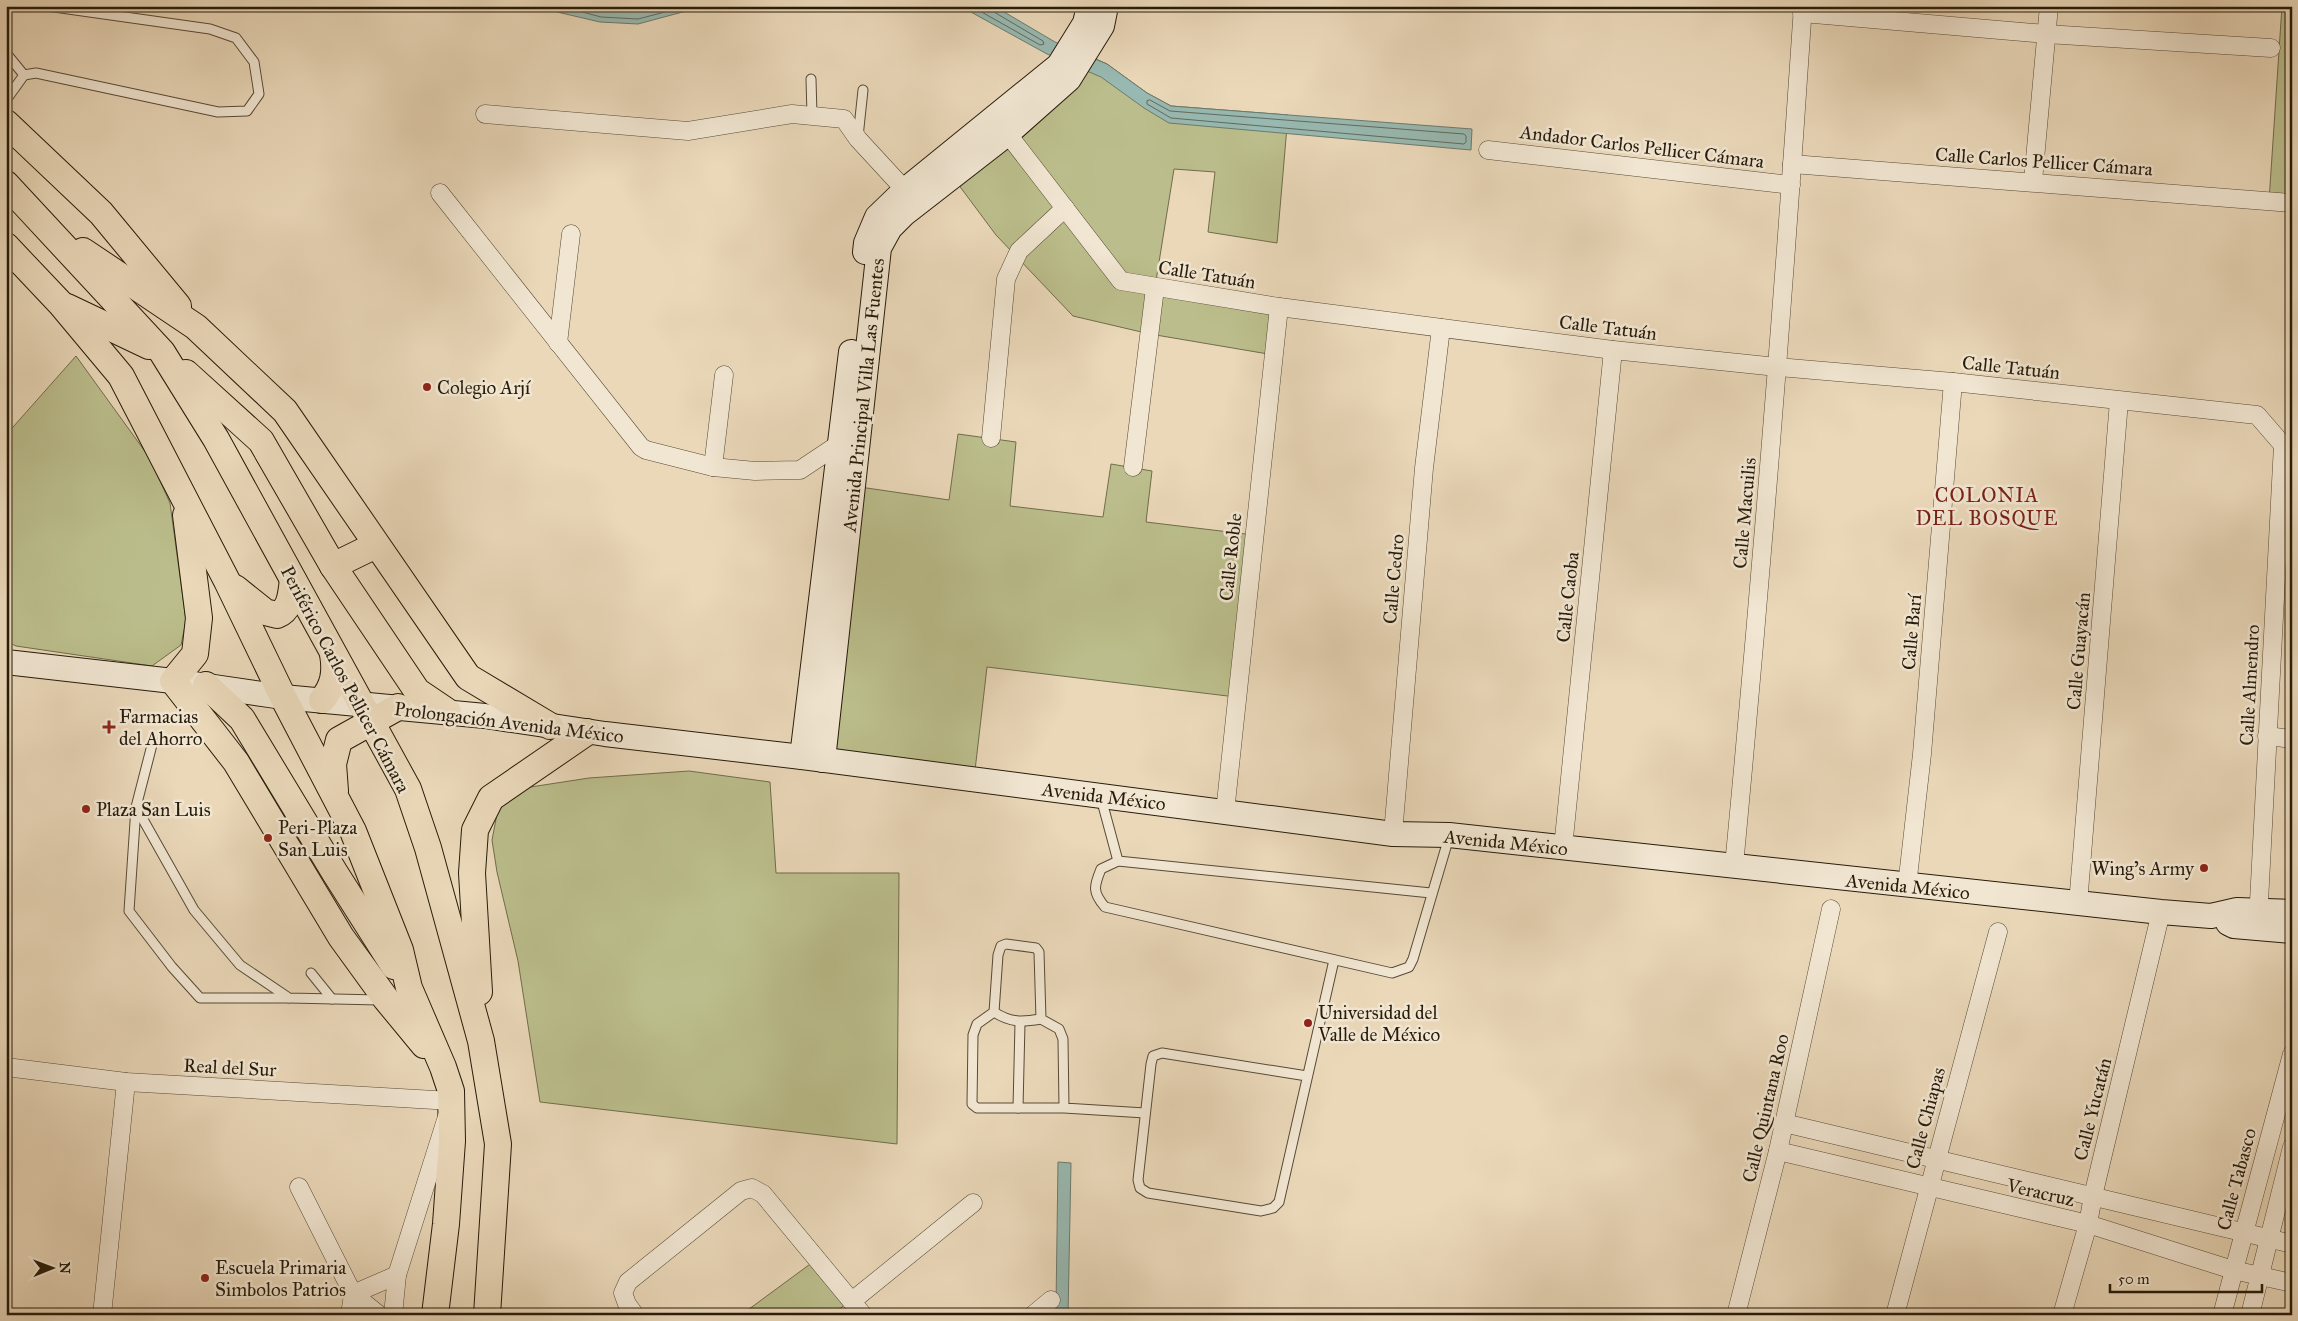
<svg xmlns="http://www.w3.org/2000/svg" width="2298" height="1321" viewBox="0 0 2298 1321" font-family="'IM FELL Great Primer',serif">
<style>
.green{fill:#bbbe8c;stroke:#716c4b}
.water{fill:#98b9b1;stroke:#6b7a6e}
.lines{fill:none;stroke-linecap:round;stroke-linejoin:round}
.shore{stroke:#606a5e;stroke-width:1}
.lane-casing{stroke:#584a36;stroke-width:11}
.street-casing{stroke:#584a36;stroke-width:19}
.secondary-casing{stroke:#271b0a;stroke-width:26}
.primary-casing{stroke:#271b0a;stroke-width:28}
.lane{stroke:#f1e6d2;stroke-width:9}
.street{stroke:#f1e6d2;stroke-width:18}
.secondary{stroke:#f1e6d2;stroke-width:24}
.primary{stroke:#ead8b9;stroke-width:26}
.poi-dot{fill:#8f2418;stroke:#f1e6d2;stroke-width:2}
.labels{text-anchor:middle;stroke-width:5;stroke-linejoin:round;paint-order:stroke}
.street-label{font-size:19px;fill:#271b0a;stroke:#f1e6d2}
.poi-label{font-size:19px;fill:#271b0a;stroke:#f1e6d2;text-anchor:start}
.neighbourhood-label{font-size:20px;letter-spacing:1px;fill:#7a1f14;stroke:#f1e6d2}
</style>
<rect width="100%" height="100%" fill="#ead8b9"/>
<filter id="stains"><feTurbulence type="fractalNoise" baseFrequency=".004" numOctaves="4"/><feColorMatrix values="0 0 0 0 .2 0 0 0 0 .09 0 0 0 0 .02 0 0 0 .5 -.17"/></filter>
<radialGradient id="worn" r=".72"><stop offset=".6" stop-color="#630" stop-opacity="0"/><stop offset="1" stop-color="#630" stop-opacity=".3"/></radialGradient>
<g class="green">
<path d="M2282,6H2292V203L2269,201Z"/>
<path d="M1085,54L1107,64L1147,93L1171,106L1288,115L1277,243L1208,232L1215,172L1174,169L1155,287L1279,307L1274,355L1150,334L1073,316L996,235L952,176Z"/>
<path d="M76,356L149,457L170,503L186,621L181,645L152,666L16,646L6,641V435Z"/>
<path d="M958,434L1016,442L1010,506L1103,517L1111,464L1152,471L1146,522L1254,535L1236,697L987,667L974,779L823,760L853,486L949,500Z"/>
<path d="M689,771L770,782L776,873H899L897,1144L540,1102L518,961L497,872L492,840L497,814L506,800L524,788L589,778Z"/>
<path d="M817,1259L847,1303L832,1315H741Z"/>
</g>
<g class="water">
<path d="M554,6H705L638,24L600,22L557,12Z"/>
<path d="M960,6H994L1055,42L1107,64L1147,93L1171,106L1472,129L1471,150L1169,123L1144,108L1101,77L1047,54Z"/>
<path d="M1058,1162L1071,1163L1068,1315H1051L1056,1307Z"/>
</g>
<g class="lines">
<g class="shore">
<path d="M560,6L601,17L638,19L688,6"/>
<path d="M580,6C611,14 635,13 666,6"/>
<path d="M971,6L1040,45L1044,44L1043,41L994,12L992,6"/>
<path d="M1150,100L1170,111L1464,134L1466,136V142L1464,144L1171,118L1147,104V101Z"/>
</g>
<defs>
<g id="lane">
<path d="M6,53L24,75"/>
<path d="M24,75L36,73L218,112L247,111L259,94L254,62L236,38L210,29L47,6"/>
<path d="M811,79L812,115"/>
<path d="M6,100L24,75"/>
<path d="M858,137L863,90"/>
<path d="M153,741L136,807L194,910L240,965L289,998L380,1000"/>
<path d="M1101,798L1118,861"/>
<path d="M136,807L129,911L172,967L200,998H288"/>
<path d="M1431,893L1118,861L1101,869C1094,886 1092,892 1105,907L1392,973L1409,967L1413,959L1449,837"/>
<path d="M311,973L332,999"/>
<path d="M994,1012C1011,1023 1022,1022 1041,1019"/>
<path d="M1307,1076L1162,1053L1153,1056L1151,1064L1138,1180L1140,1188L1148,1193L1261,1211L1273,1208L1279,1202L1334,960"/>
<path d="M1018,1108L1020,1023"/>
<path d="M1064,1108L1063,1039L1059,1029L1041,1019L1039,952L1036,948L1006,944L1001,946L998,955L994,1012L977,1024L973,1035L972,1104L977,1108H1064L1145,1113"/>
</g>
<g id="street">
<path d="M1802,13L2046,34L2271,48"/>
<path d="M485,114L688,131L792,114L844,119L858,139L905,190"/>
<path d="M1000,124L1121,281L1279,307L1613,350L1777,367L1953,382L2257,415L2283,445L2258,921"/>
<path d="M1488,150L1791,185"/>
<path d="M1792,164L2292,203"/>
<path d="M2033,181L2049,6"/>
<path d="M440,193L641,447L646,450L713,467L755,471L800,470L839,444"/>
<path d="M558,343L571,234"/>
<path d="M991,438L1006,279L1019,251L1065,208"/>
<path d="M713,467L724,375"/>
<path d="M1133,467L1155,288"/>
<path d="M2267,736L2292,739"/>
<path d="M1225,812L1279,307"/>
<path d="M1393,834L1424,468L1441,328"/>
<path d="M1563,848L1613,350"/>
<path d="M1734,866C1761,580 1784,293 1803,6"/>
<path d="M1907,886L1922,754L1953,382"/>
<path d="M2078,904L2119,401"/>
<path d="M6,1067L126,1082L452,1101L397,1275L393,1315"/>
<path d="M1784,1123L2292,1244"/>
<path d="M1778,1151L2088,1224L2233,1270L2292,1283"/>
<path d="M299,1187L353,1294L379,1315"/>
<path d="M353,1294L397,1275"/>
<path d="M852,1301L973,1203"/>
<path d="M102,1315L126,1082"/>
<path d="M350,1315L353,1294"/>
<path d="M635,1315L627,1304L623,1293L628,1282L741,1191L752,1188L763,1194L863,1315"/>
<path d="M1033,1315L1051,1300"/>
<path d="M1736,1315L1778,1151L1831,909"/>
<path d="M1895,1315L1998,932"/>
<path d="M2062,1315L2088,1224L2093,1196L2161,912"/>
<path d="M2222,1315L2292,1054"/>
<path d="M2250,1315L2292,1147"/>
</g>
<g id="secondary">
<path d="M865,252L866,243L877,217L905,190L1059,65L1085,23L1089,6"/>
<path d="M6,662L173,681L283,697L485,716L605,734L802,757L1393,834L1449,835L2161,912L2211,916L2237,910L2292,912"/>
<path d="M802,757L851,352"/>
<path d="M823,760L879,248L890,228L904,214L1007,134L1069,79L1102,26L1106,6"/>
<path d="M2228,923L2234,926L2292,931"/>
</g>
<g id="primary">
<path d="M6,123L101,213L178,306"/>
<path d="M6,184L162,352L216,439L408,789L428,848L481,1041L498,1144L487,1315"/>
<path d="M6,246L60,303L121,376L227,581L283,697L353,831L400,950L409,988L443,1067L451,1091L452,1141L446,1224L435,1315"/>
<path d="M83,251L196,327L285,411L468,677L550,726"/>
<path d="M67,307L149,346"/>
<path d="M186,373L261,441L333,566L417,691L448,712"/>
<path d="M186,515L199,618L195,654L173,681L236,762L341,937L386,999L424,1045"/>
<path d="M333,566L376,545"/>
<path d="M235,588L265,612L277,615C291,610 291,593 293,580"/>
<path d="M206,685L242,719L335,873L394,966"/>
<path d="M322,700C334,686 336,672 333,654"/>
<path d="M335,791L333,764L339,740L398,707"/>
<path d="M479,992L472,873L475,830L491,798L587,732"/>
</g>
</defs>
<use href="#lane" class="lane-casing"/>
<use href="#street" class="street-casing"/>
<use href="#secondary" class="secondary-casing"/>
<use href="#primary" class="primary-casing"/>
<use href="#lane" class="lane"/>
<use href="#street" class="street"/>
<use href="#secondary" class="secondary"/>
<use href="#primary" class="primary"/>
</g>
<g class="poi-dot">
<circle cx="427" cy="387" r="5"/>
<path d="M106.5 719.5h5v5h5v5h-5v5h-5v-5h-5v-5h5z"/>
<circle cx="86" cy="809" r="5"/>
<circle cx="268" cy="838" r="5"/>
<circle cx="2204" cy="868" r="5"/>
<circle cx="1308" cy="1023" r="5"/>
<circle cx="205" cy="1278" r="5"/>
</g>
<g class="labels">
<g class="street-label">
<text transform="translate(1642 146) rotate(7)" y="7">Andador Carlos Pellicer Cámara</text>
<text transform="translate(2044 161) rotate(4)" y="7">Calle Carlos Pellicer Cámara</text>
<text transform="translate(1207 274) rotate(9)" y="7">Calle Tatuán</text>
<text transform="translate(1608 327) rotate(7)" y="7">Calle Tatuán</text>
<text transform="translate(2011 367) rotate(6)" y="7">Calle Tatuán</text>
<text transform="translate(863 395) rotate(-84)" y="7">Avenida Principal Villa Las Fuentes</text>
<text transform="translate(1744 513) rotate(-85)" y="7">Calle Macuilis</text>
<text transform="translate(1230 557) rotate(-84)" y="7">Calle Roble</text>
<text transform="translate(1393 579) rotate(-85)" y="7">Calle Cedro</text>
<text transform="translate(1567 597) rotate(-84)" y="7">Calle Caoba</text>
<text transform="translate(1911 632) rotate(-85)" y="7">Calle Barí</text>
<text transform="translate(2078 651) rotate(-85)" y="7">Calle Guayacán</text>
<text transform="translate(346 679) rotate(62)" y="7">Periférico Carlos Pellicer Cámara</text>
<text transform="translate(2249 685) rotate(-87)" y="7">Calle Almendro</text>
<text transform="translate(509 722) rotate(7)" y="7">Prolongación Avenida México</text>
<text transform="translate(1104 796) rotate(7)" y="7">Avenida México</text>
<text transform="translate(1506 842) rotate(6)" y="7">Avenida México</text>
<text transform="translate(1908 886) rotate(6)" y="7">Avenida México</text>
<text transform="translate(230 1067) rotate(3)" y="7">Real del Sur</text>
<text transform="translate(1765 1108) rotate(-77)" y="7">Calle Quintana Roo</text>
<text transform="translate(2092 1109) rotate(-76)" y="7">Calle Yucatán</text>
<text transform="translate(1925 1118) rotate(-75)" y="7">Calle Chiapas</text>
<text transform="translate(2236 1179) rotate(-75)" y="7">Calle Tabasco</text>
<text transform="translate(2041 1192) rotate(13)" y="7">Veracruz</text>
</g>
<g class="poi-label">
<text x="437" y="394">Colegio Arjí</text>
<text x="119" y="723">Farmacias<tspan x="119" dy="22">del Ahorro</tspan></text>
<text x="96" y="816">Plaza San Luis</text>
<text x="278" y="834">Peri-Plaza<tspan x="278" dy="22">San Luis</tspan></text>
<text x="2194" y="875" text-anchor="end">Wing's Army</text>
<text x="1318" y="1019">Universidad del<tspan x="1318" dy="22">Valle de México</tspan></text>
<text x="215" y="1274">Escuela Primaria<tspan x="215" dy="22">Simbolos Patrios</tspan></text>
</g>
<g class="neighbourhood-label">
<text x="1987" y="502">COLONIA<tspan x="1987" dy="23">DEL BOSQUE</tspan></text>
</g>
</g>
<rect width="2298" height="1321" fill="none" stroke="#ead8b9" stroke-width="25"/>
<rect x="8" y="8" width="2283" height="1306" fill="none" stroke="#271b0a" stroke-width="2.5"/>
<rect x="12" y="12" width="2273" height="1296" fill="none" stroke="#271b0a"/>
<g transform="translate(52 1268) rotate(89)" stroke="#f1e6d2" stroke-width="4" paint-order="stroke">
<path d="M0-4L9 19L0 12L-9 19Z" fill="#271b0a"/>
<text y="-8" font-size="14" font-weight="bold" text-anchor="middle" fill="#271b0a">N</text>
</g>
<path d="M2110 1284v8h152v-8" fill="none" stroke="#271b0a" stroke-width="2.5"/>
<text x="2118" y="1284" font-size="15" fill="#271b0a" stroke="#f1e6d2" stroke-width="4" paint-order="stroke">50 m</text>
<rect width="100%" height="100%" filter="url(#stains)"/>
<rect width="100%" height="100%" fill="url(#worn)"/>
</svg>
